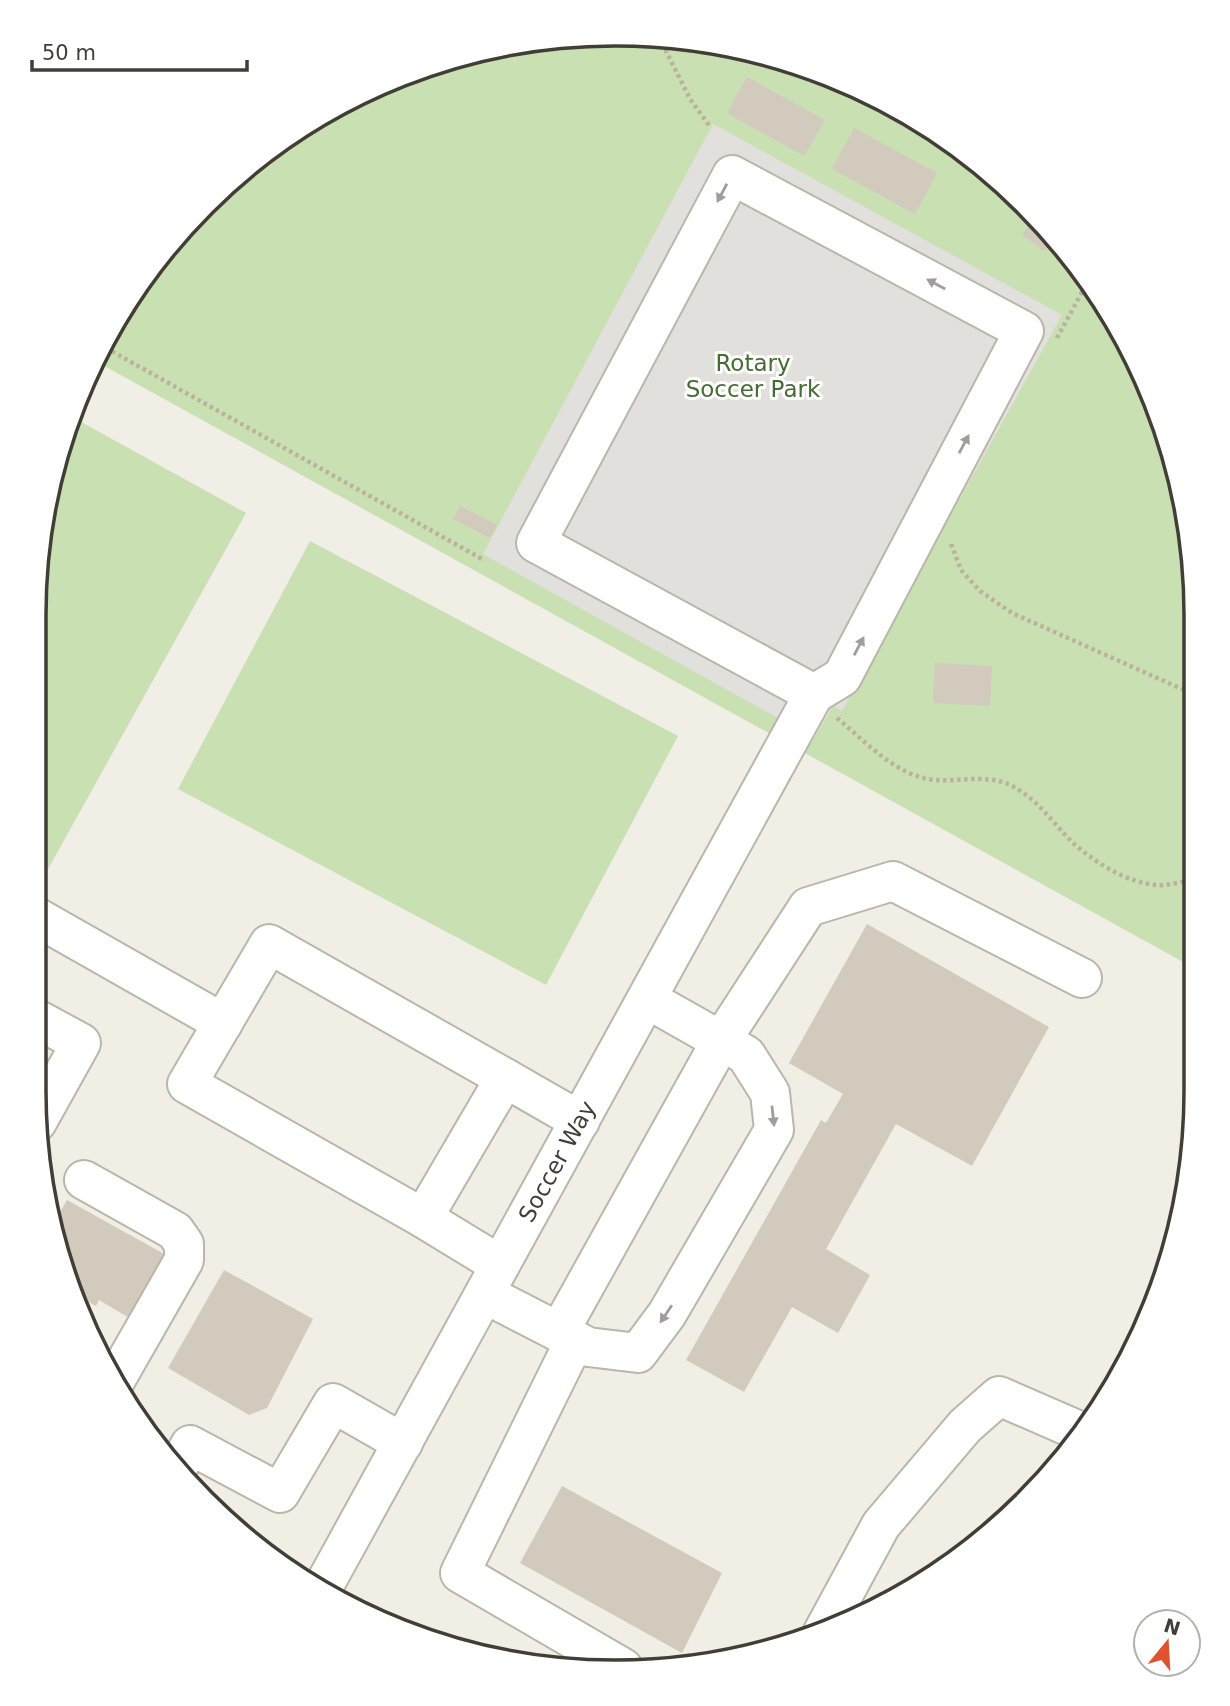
<svg xmlns="http://www.w3.org/2000/svg" width="1230" height="1706" viewBox="0 0 1230 1706" font-family="'DejaVu Sans',sans-serif">
<style>
.green{fill:#c9e0b3}
.parking{fill:#e2e0dd}
.building{fill:#d1cabd}
.lines{fill:none;stroke-linecap:round;stroke-linejoin:round}
.minor-casing{stroke:#bbb6aa;stroke-width:42}
.path{stroke:#bbb29d;stroke-width:4.5;stroke-dasharray:3.5 3.5;stroke-linecap:butt}
.minor{stroke:#fff;stroke-width:38}
.oneway{fill:#a09e9a}
.labels{text-anchor:middle;stroke-width:6;stroke-linejoin:round;paint-order:stroke}
.park-label{font-size:23px;fill:#446d31;stroke:#fff}
.street-label{font-size:23px;fill:#423e36;stroke:#fff}
.rim{fill:none;stroke:#423e36;stroke-width:3.5}
</style>
<rect width="100%" height="100%" fill="#f1eee6"/>
<g class="green">
<path d="M577,35L691,38L802,64L906,111L998,177L1076,261L1152,392L1192,539L1194,968L99,363L131,292L261,154L357,93L464,53Z"/>
<path d="M74,418L246,513L47,871L33,864V615L53,465Z"/>
<path d="M310,541L678,736L546,985L178,789Z"/>
</g>
<path class="parking" d="M713,124L1062,315L842,711L833,706L814,738L483,554Z"/>
<g class="building">
<path d="M747,77L825,120L804,156L727,113Z"/>
<path d="M854,128L937,173L915,214L832,169Z"/>
<path d="M1030,224L1052,239L1044,251L1022,235Z"/>
<path d="M460,506L497,525L490,538L453,519Z"/>
<path d="M935,663L992,666L990,706L933,703Z"/>
<path d="M867,924L1049,1027L972,1166L896,1124L826,1249L870,1275L838,1333L792,1307L744,1392L686,1360L821,1120L826,1123L843,1094L789,1063Z"/>
<path d="M67,1200L166,1255L131,1319L99,1300L96,1306L78,1297L53,1242L51,1228Z"/>
<path d="M224,1270L313,1319L267,1408L249,1415L168,1368Z"/>
<path d="M562,1486L722,1573L682,1653L520,1563Z"/>
</g>
<g class="lines">
<defs>
<g id="minor">
<path d="M33,915L223,1023"/>
<path d="M33,1017L81,1043L37,1122"/>
<path d="M84,1180L175,1231L184,1244V1260L116,1379"/>
<path d="M423,1218L187,1084L269,944L505,1078"/>
<path d="M500,1265L423,1218L505,1078L580,1121"/>
<path d="M485,1294L588,1347L638,1353L667,1314L774,1130L770,1093L746,1055L647,999"/>
<path d="M559,1332L721,1041L808,907L893,881L1082,978"/>
<path d="M575,1340L460,1573L623,1668"/>
<path d="M178,1467L190,1445L280,1493L333,1403L403,1443"/>
<path id="s1" d="M322,1589L814,694L842,677L1024,331L732,175L536,543L814,694"/>
<path d="M823,1632L881,1525L965,1426L999,1396L1084,1433"/>
</g>
</defs>
<use href="#minor" class="minor-casing"/>
<g class="path">
<path d="M659,37L690,99L711,128"/>
<path d="M1057,338L1088,281"/>
<path d="M106,348L482,559"/>
<path d="M951,544L961,570L980,591L1012,613L1193,694"/>
<path d="M837,718C865,741 897,777 935,780C961,782 990,773 1014,787C1038,800 1053,823 1072,842C1094,862 1127,883 1157,885C1169,886 1182,881 1194,880"/>
</g>
<use href="#minor" class="minor"/>
</g>
<defs><path id="oneway-solid" d="M-6-.8H1V-3.2L6.5 0L1 3.2V.8H-6Z" transform="scale(1.75)"/></defs>
<g class="oneway">
<use href="#oneway-solid" transform="translate(722 193) rotate(118)"/>
<use href="#oneway-solid" transform="translate(936 284) rotate(-152)"/>
<use href="#oneway-solid" transform="translate(964 444) rotate(-62)"/>
<use href="#oneway-solid" transform="translate(859 646) rotate(-62)"/>
<use href="#oneway-solid" transform="translate(773 1116) rotate(84)"/>
<use href="#oneway-solid" transform="translate(666 1314) rotate(124)"/>
</g>
<g class="labels">
<g class="park-label">
<text x="753" y="371">Rotary<tspan x="753" dy="26">Soccer Park</tspan></text>
</g>
<g class="street-label">
<text dy="8" stroke="none"><textPath href="#s1" startOffset="488">Soccer Way</textPath></text>
</g>
</g>
<path d="M0 0H1230V1706H0ZM615 46H615A569 569 0 0 1 1184 615V1091A569 569 0 0 1 615 1660H615A569 569 0 0 1 46 1091V615A569 569 0 0 1 615 46Z" fill="#fff" fill-rule="evenodd"/>
<path class="rim" d="M615 46H615A569 569 0 0 1 1184 615V1091A569 569 0 0 1 615 1660H615A569 569 0 0 1 46 1091V615A569 569 0 0 1 615 46Z"/>
<g transform="translate(1167 1643) rotate(18)"><circle r="33" fill="#ffffff" stroke="#b3b2af" stroke-width="2"/>
<path d="M0-5L12 26L0 18L-12 26Z" fill="#e0522d"/>
<text y="-10" font-size="19" font-weight="bold" text-anchor="middle" fill="#423e36">N</text>
</g>
<path d="M32 60v10h215v-10" fill="none" stroke="#423e36" stroke-width="3.5"/>
<text x="42" y="60" font-size="21" fill="#423e36" stroke="#ffffff" stroke-width="5" paint-order="stroke">50 m</text>
</svg>
